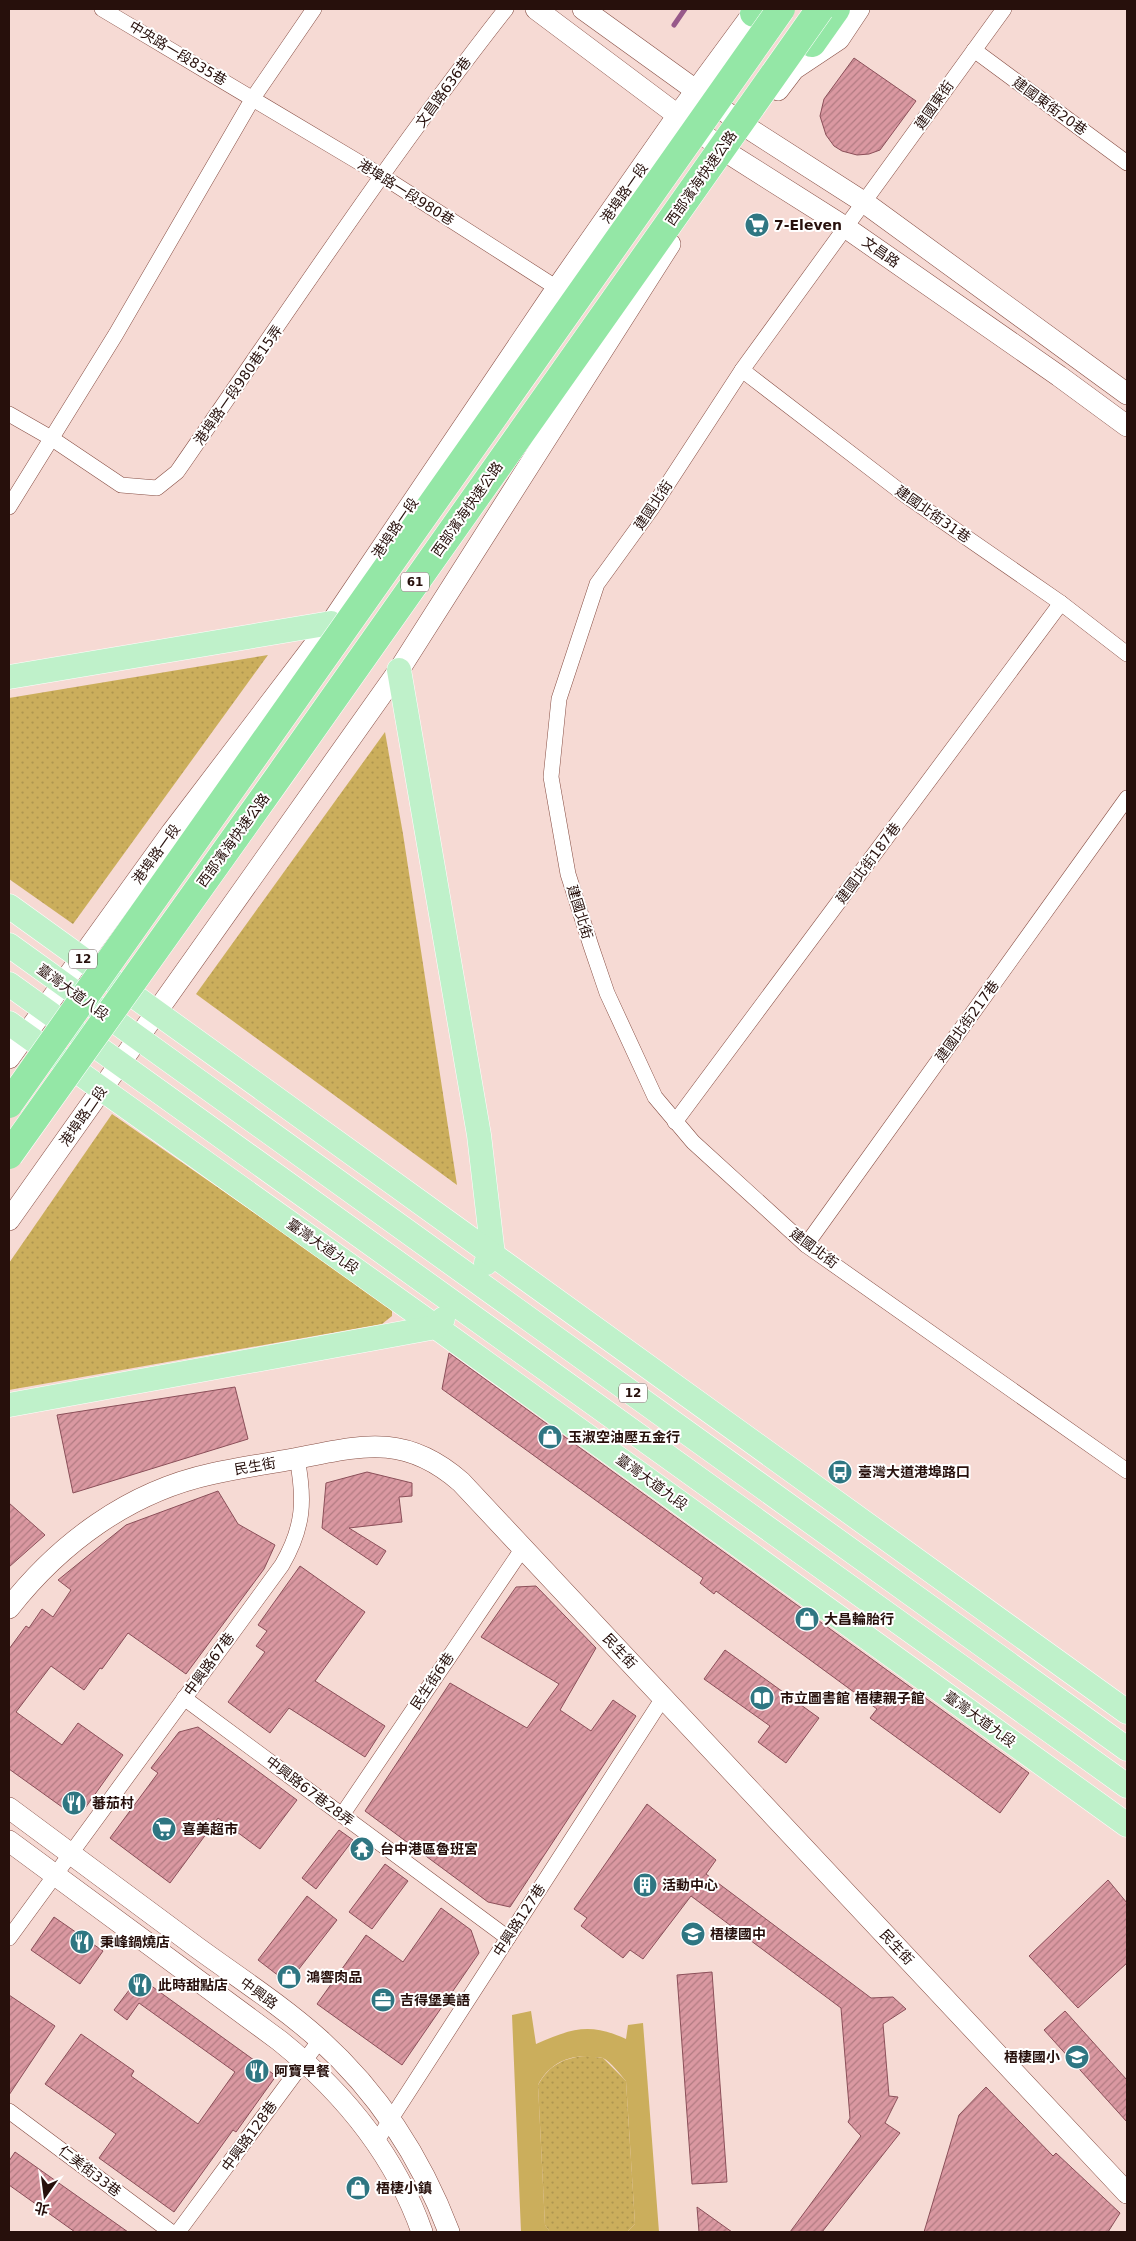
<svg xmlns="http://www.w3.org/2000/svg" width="1136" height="2241" viewBox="0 0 1136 2241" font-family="'DejaVu Sans','Noto Sans TC',sans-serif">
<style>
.green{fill:url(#green-dots)}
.pitch{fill:#cbae5c}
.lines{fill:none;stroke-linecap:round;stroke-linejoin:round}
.stream{stroke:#97598a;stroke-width:5}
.building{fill:url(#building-hatch);stroke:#8b4f59}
.street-casing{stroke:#874e44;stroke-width:16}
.secondary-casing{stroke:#874e44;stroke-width:22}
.primary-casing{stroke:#fff;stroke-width:25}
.highway-casing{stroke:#fff;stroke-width:29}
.street{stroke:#fff;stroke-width:15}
.secondary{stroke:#fff;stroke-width:21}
.primary{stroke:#bff1ca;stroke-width:24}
.highway{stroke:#94e7a6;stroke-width:28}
.highway-bridge-casing{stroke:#fff;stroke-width:29;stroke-linecap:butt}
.highway-bridge{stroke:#94e7a6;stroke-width:28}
.labels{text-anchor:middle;stroke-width:4;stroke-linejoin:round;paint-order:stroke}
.shield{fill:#fff;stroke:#685855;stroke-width:1}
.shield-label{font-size:12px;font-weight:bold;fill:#27100c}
.street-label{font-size:14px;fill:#27100c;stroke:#fff}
.poi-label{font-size:14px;font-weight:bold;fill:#27100c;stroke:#fff;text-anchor:start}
</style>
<defs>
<pattern id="green-dots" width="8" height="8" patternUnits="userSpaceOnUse" patternTransform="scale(1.25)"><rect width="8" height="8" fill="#cbae5c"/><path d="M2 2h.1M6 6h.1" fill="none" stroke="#ae954f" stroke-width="1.8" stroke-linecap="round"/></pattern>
<pattern id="building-hatch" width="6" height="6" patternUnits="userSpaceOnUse" patternTransform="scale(1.25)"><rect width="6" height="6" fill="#da98a1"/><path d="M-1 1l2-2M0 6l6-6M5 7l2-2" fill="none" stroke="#b17b82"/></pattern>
</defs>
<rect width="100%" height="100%" fill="#f6dad4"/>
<g class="green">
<path d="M268,655L73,924L9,879V698Z"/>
<path d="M385,732L403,834L457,1185L196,994Z"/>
<path d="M112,1114L392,1308V1316L382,1324L9,1390V1263Z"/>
<path d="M587,2056L603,2058L626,2081L635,2224L627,2232H550L545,2225L538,2085C549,2065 565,2057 587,2056Z"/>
</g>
<path class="pitch" d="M531,2011L536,2044C571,2029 589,2022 626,2039L628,2025L643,2023L659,2232H627L635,2224L626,2081C620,2074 611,2062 603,2058C600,2057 594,2057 591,2057C568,2054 548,2065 538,2085L545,2225L550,2232H521L512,2015Z"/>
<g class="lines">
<path class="stream" d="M674,25L685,9"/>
</g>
<g class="building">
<path d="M854,58L916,101L880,150L869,154L857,155L842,151L834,146L826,135L820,116L824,99Z"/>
<path d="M449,1353L1029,1773L1000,1813L870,1718L877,1709L716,1591L714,1594L700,1583L703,1578L442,1389Z"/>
<path d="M235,1387L248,1439L73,1493L57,1415Z"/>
<path d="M367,1472L412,1483V1496L399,1497L402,1522L349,1528L386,1551L377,1565L322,1528L326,1483Z"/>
<path d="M218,1491L238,1524L275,1545L264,1569L186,1674L128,1633L102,1669L100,1668L84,1690L51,1666L16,1712L62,1745L78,1723L123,1755L83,1811L69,1812L9,1769V1649L26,1626L29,1628L42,1609L53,1617L71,1590L58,1580L126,1525Z"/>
<path d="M9,1503L45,1535L9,1567Z"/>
<path d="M300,1566L365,1612L315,1681L385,1726L365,1757L289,1708L270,1733L228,1702L265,1652L256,1646L267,1631L258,1625Z"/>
<path d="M536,1586L596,1648L560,1710L591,1731L613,1700L636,1716L510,1907L488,1902L365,1811L450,1683L527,1728L559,1684L481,1637L516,1587Z"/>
<path d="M725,1650L819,1718L786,1763L758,1742L770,1726L704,1679Z"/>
<path d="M198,1727L297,1800L260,1849L218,1818L170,1883L110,1838L158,1773L151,1768L179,1732Z"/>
<path d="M647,1804L716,1860L706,1874L871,1998L893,1997L906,2009L883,2024L889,2096L898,2097L885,2123L900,2133L822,2232H790L861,2136L848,2122L850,2118L841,2008L691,1896L643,1959L630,1950L623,1958L581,1926L587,1918L574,1909Z"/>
<path d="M339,1830L353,1840L316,1889L302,1878Z"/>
<path d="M385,1864L408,1881L372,1929L349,1912Z"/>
<path d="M1108,1880L1127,1903V1963L1078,2008L1029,1956Z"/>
<path d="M307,1896L337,1920L288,1983L258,1960Z"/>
<path d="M441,1908L471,1930L479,1953L402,2065L317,2004L366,1935L403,1962Z"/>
<path d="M54,1917L103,1951L80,1984L31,1950Z"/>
<path d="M712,1972L727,2182L692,2184L677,1975Z"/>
<path d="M139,1977L276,2076L236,2132L233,2130L174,2212L99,2158L116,2134L45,2084L81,2034L134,2071L131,2076L198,2124L235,2072L139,2003L127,2020L114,2010Z"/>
<path d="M9,1995L55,2026L9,2095Z"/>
<path d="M1065,2011L1127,2080V2122L1044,2030Z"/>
<path d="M986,2087L1053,2156L1056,2153L1120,2213L1108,2232H924L959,2115Z"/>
<path d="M15,2152L128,2232H75L9,2185V2161Z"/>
<path d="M697,2207L732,2232H699Z"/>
</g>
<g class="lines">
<defs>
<g id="street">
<path d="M102,9L382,176L557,288"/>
<path d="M1004,9L742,370L652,508L597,584L559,699L551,777L568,874L591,946L607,993L655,1097L693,1142L806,1245L1127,1471"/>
<path d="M974,50L1127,163"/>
<path d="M742,370L905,495L1061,603L1127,654"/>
<path d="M9,414L51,438L121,485L157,488L177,472C285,316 389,158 506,9"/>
<path d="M9,507L116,334L253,98L314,9"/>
<path d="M675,1122L1061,603"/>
<path d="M806,1245L1127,798"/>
<path d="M184,1698L508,1938"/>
<path d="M342,1815L523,1548"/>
<path d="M9,1938L282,1565C304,1527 305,1500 297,1458"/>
<path d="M9,2111L171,2232"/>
<path d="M376,2142L663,1698"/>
<path d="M178,2232L320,2040"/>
</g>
<g id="secondary">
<path d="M536,9L728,153L845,227L1059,376L1127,426"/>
<path d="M583,9L748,128L865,203L1127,394"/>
<path d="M778,90L794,69L839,39L859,9"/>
<path d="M9,1058L172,832L331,623L557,288L678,115L756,9"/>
<path d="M9,1220L399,670L670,244"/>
<path d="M9,1608C60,1543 129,1492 211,1474C238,1468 266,1464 293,1459C360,1446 404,1432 461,1482L1127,2193"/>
<path d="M9,1808C71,1854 133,1900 195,1946C236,1976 281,2005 319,2039C379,2093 421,2158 449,2232"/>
<path d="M9,1841L280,2041C343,2092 395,2155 422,2232"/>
</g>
<g id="primary">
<path d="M399,670L479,1135L493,1255L486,1263"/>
<path d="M9,677L331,623"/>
<path d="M9,906L1127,1712"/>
<path d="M9,945L1127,1749"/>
<path d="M9,984L1127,1786"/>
<path d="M9,1023L436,1327L1127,1825"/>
<path d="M9,1405L436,1327L443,1319"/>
</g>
<g id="highway">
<path d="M754,13L757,9"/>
<path d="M812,43L836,9"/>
</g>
</defs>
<use href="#street" class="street-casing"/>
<use href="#secondary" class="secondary-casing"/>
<use href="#primary" class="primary-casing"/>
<use href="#highway" class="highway-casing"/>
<use href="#street" class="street"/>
<use href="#secondary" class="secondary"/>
<use href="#primary" class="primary"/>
<use href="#highway" class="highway"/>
<defs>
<g id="highway-bridge">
<path d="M9,1104L781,9"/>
<path d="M9,1155L279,776L820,9"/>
</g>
</defs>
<use href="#highway-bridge" class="highway-bridge-casing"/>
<use href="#highway-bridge" class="highway-bridge"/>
</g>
<defs>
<symbol id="supermarket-disc" viewBox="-11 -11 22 22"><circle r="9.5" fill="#2f7682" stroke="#fff"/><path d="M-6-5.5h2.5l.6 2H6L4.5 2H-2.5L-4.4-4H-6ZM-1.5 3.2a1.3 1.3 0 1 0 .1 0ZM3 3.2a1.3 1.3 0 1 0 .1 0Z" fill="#fff"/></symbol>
<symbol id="shop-disc" viewBox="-11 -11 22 22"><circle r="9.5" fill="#2f7682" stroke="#fff"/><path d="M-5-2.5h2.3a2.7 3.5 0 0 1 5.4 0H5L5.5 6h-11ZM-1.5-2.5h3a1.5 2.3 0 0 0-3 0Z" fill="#fff"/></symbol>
<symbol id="bus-disc" viewBox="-11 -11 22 22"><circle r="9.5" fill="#2f7682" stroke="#fff"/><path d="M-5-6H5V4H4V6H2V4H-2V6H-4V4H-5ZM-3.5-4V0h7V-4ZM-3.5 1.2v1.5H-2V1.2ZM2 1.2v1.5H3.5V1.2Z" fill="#fff"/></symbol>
<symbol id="library-disc" viewBox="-11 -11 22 22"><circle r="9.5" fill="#2f7682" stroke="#fff"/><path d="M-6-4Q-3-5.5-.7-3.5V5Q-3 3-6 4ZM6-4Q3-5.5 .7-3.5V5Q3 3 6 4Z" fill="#fff"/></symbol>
<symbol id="restaurant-disc" viewBox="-11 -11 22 22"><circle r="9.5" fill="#2f7682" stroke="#fff"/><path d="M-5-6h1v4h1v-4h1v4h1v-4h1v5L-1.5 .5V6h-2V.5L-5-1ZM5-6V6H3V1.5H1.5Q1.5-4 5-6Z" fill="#fff"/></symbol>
<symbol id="temple-disc" viewBox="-11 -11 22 22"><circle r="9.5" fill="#2f7682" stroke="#fff"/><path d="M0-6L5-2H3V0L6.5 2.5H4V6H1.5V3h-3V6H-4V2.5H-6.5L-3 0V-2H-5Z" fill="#fff"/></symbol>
<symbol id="building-disc" viewBox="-11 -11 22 22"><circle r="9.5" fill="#2f7682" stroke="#fff"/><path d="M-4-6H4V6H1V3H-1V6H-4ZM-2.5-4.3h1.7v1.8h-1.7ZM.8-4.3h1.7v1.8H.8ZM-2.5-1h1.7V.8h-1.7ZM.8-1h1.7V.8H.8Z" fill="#fff"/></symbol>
<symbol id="school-disc" viewBox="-11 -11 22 22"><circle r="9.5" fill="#2f7682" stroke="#fff"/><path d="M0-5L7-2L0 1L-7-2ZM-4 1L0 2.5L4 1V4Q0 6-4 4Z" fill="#fff"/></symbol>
<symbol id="office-disc" viewBox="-11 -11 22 22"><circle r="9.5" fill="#2f7682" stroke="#fff"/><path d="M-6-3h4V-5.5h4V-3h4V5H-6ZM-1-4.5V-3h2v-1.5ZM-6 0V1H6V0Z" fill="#fff"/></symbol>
</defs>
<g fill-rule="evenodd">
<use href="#supermarket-disc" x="743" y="211" width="28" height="28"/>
<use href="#shop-disc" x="536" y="1423" width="28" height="28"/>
<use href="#bus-disc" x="826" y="1458" width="28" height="28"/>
<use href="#shop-disc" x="793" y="1605" width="28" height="28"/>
<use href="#library-disc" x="748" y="1684" width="28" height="28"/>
<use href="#restaurant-disc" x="60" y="1789" width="28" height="28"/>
<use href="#supermarket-disc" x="150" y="1815" width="28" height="28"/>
<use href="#temple-disc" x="348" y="1835" width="28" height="28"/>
<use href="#building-disc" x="631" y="1871" width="28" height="28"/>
<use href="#school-disc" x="679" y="1920" width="28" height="28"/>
<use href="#restaurant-disc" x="68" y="1928" width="28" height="28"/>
<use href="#shop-disc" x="275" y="1963" width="28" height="28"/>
<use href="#restaurant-disc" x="126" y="1971" width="28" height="28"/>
<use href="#office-disc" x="369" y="1986" width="28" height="28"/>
<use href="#school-disc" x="1063" y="2043" width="28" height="28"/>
<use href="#restaurant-disc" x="243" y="2057" width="28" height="28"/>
<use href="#shop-disc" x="344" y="2174" width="28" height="28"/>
</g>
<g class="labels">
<g class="shield">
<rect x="401" y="572.5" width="28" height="19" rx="4"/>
<rect x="69" y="949.5" width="28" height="19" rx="4"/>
<rect x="619" y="1383.5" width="28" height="19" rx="4"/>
</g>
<g class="shield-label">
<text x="415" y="586">61</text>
<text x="83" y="963">12</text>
<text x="633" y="1397">12</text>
</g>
<g class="street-label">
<text transform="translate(178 53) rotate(31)" y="5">中央路一段835巷</text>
<text transform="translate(443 92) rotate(-54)" y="5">文昌路636巷</text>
<text transform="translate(934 105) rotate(-55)" y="5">建國東街</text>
<text transform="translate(1050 106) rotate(36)" y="5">建國東街20巷</text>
<text transform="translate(701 178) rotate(-55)" y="5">西部濱海快速公路</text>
<text transform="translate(406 192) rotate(32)" y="5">港埠路一段980巷</text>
<text transform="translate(624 193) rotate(-55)" y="5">港埠路一段</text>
<text transform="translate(881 252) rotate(35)" y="5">文昌路</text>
<text transform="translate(238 385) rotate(-55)" y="5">港埠路一段980巷15弄</text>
<text transform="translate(653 505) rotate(-56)" y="5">建國北街</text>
<text transform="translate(467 509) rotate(-55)" y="5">西部濱海快速公路</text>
<text transform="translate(933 514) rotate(35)" y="5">建國北街31巷</text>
<text transform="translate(395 528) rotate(-56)" y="5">港埠路一段</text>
<text transform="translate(233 840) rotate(-54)" y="5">西部濱海快速公路</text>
<text transform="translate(156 854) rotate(-54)" y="5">港埠路一段</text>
<text transform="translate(868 863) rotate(-53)" y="5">建國北街187巷</text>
<text transform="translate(580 912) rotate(73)" y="5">建國北街</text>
<text transform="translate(73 992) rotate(36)" y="5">臺灣大道八段</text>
<text transform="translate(967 1021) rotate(-54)" y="5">建國北街217巷</text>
<text transform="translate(83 1116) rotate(-55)" y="5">港埠路二段</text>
<text transform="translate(323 1246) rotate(35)" y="5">臺灣大道九段</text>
<text transform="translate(814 1248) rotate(37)" y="5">建國北街</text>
<text transform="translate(255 1466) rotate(-10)" y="5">民生街</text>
<text transform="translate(652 1482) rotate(36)" y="5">臺灣大道九段</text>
<text transform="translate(620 1651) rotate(47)" y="5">民生街</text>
<text transform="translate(209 1664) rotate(-54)" y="5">中興路67巷</text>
<text transform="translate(432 1681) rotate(-56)" y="5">民生街6巷</text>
<text transform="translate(980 1719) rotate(36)" y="5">臺灣大道九段</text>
<text transform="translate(310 1791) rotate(37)" y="5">中興路67巷28弄</text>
<text transform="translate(519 1920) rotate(-57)" y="5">中興路127巷</text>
<text transform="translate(897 1947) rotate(47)" y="5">民生街</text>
<text transform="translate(259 1993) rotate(36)" y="5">中興路</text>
<text transform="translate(249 2136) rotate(-54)" y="5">中興路128巷</text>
<text transform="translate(90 2171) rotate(37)" y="5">仁美街33巷</text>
</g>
<g class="poi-label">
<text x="774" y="230">7-Eleven</text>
<text x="568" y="1442">玉淑空油壓五金行</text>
<text x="858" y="1477">臺灣大道港埠路口</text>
<text x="824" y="1624">大昌輪胎行</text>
<text x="780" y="1703">市立圖書館 梧棲親子館</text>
<text x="92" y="1808">蕃茄村</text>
<text x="182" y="1834">喜美超市</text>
<text x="380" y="1854">台中港區魯班宮</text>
<text x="662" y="1890">活動中心</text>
<text x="710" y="1939">梧棲國中</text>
<text x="100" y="1947">秉峰鍋燒店</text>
<text x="306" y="1982">鴻響肉品</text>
<text x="158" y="1990">此時甜點店</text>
<text x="400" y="2005">吉得堡美語</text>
<text x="1060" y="2062" text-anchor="end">梧棲國小</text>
<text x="274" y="2076">阿寶早餐</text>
<text x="376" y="2193">梧棲小鎮</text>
</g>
</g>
<rect width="1136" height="2241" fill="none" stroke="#27100c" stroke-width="20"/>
<g transform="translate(45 2196) rotate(194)" stroke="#ffffff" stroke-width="4" paint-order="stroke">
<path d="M0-4L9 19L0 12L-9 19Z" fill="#27100c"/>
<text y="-8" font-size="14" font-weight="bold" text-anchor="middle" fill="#27100c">北</text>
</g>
</svg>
